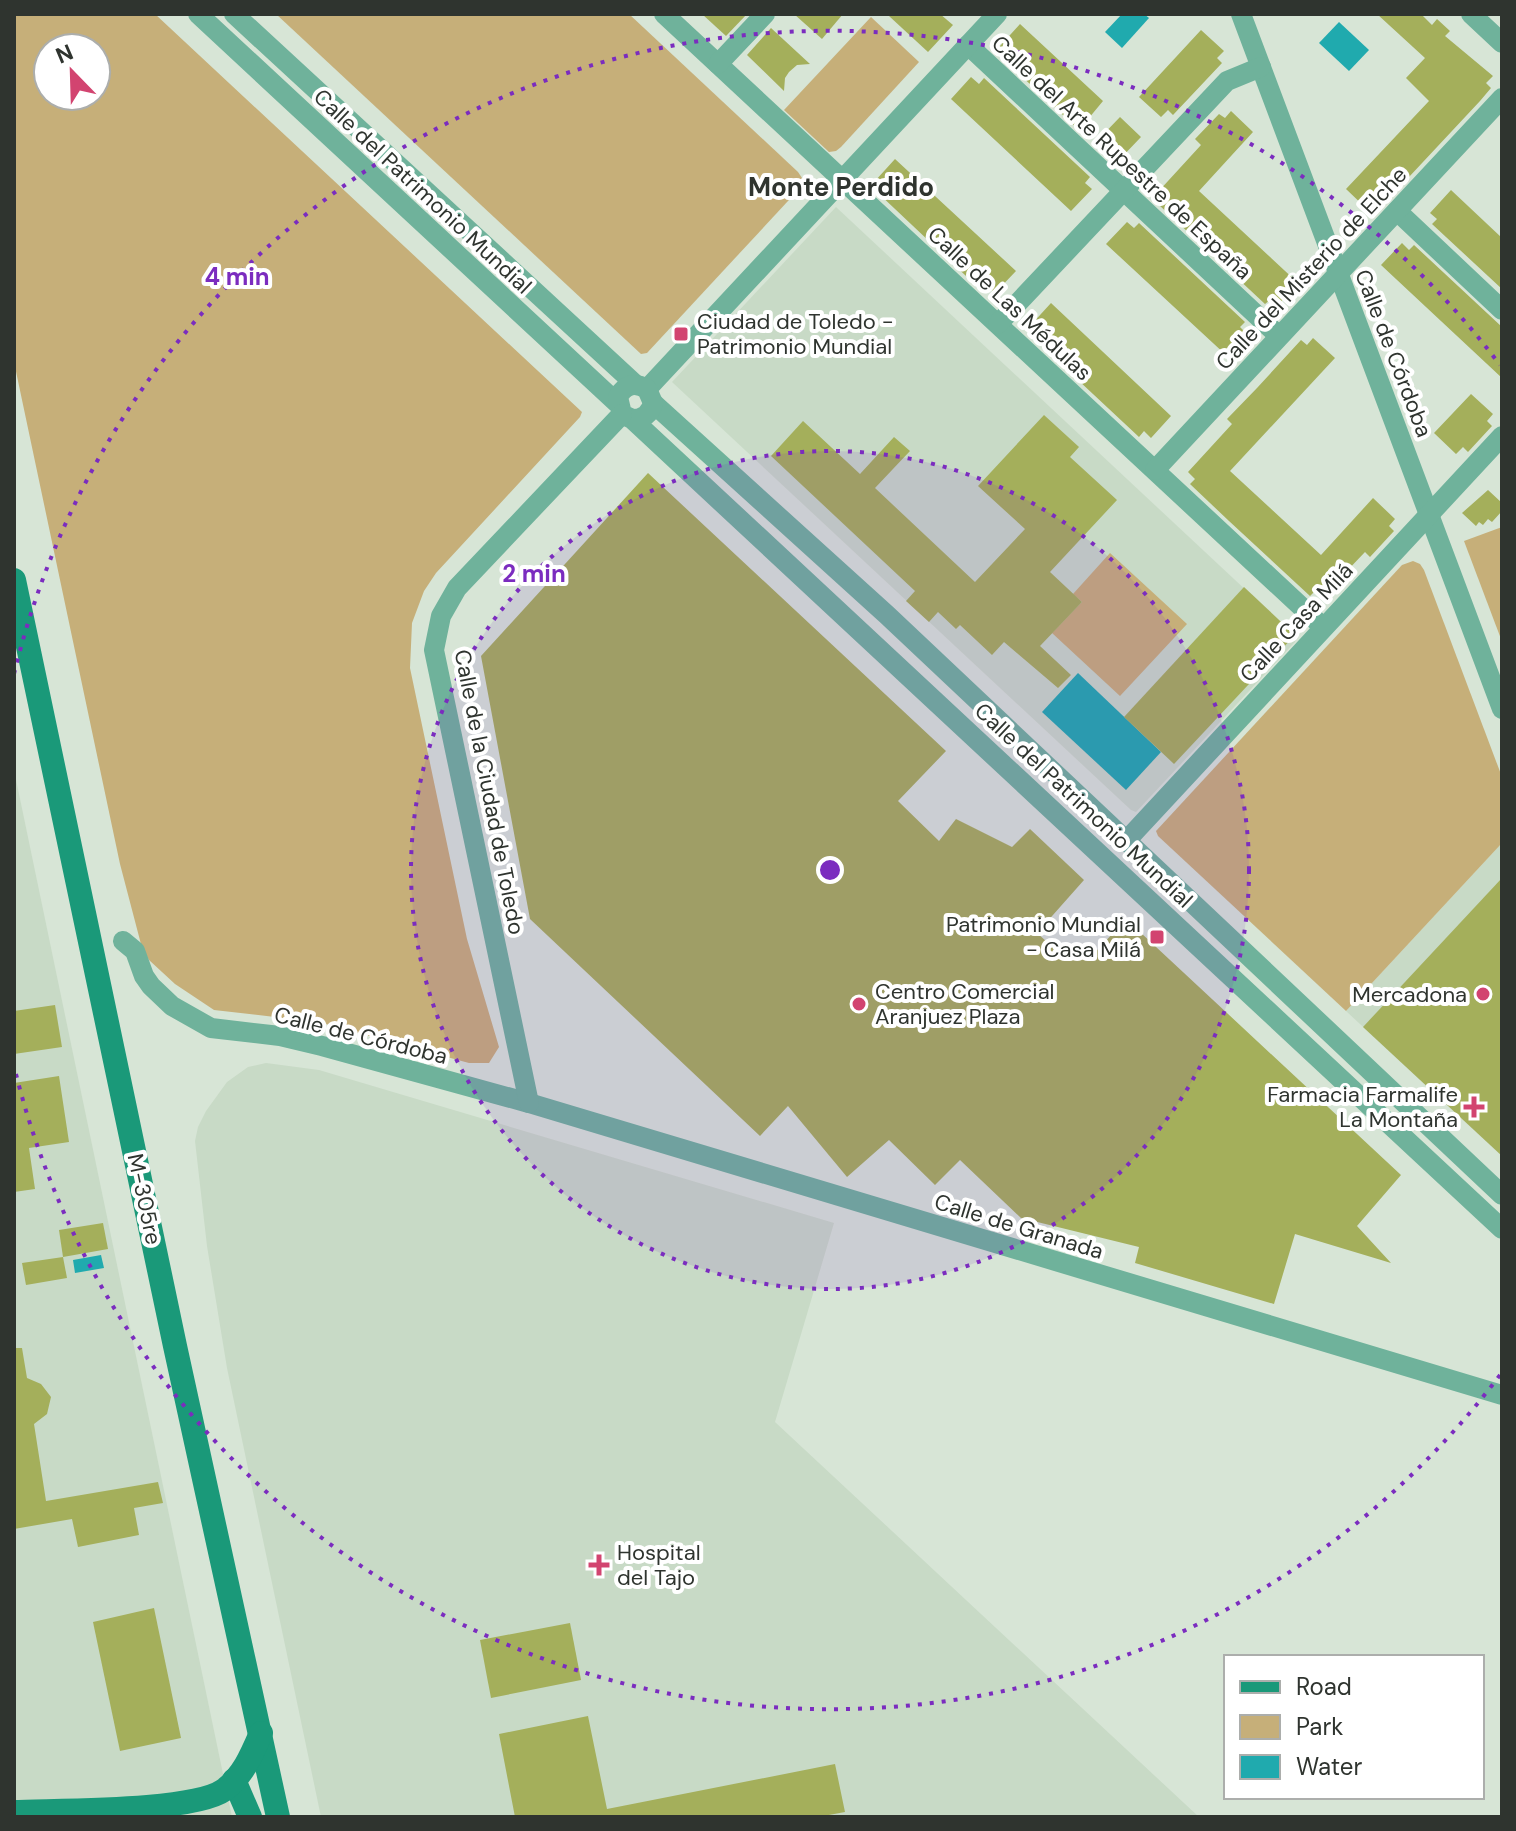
<svg xmlns="http://www.w3.org/2000/svg" width="1516" height="1831" viewBox="0 0 1516 1831" font-family="'DM Sans',sans-serif">
<style>
.built{fill:#c8dac6}
.green{fill:#c6af79;fill-rule:evenodd}
.water{fill:#20aaae}
.building{fill:#a4af5b}
.lines{fill:none;stroke-linecap:round;stroke-linejoin:round}
.street{stroke:#6fb29b;stroke-width:20}
.secondary{stroke:#1a9979;stroke-width:24}
.ring{fill:none;stroke:#7b2cbf;stroke-width:4;stroke-dasharray:4 8}
.poi-dot{fill:#d24470;stroke:#fff;stroke-width:3}
.labels{text-anchor:middle;stroke-width:8;stroke-linejoin:round;paint-order:stroke}
.street-label{font-size:22px;fill:#2f342f;stroke:#fff}
.poi-label{font-size:22px;fill:#2f342f;stroke:#fff;text-anchor:start}
.quarter-label{font-size:26px;font-weight:bold;fill:#2f342f;stroke:#fff}
.centre{fill:#7b2cbf;stroke:#fff;stroke-width:4}
.ring-label{font-size:24px;text-anchor:middle;font-weight:bold;fill:#7b2cbf;stroke:#fff;stroke-width:8;stroke-linejoin:round;paint-order:stroke}
</style>
<rect width="100%" height="100%" fill="#d7e5d6"/>
<g class="built">
<path d="M836,207L1296,637L1295,642L1136,812L1131,810L672,382Z"/>
<path d="M14,770L232,1817H14Z"/>
<path d="M1502,843V1156L1346,1011Z"/>
<path d="M266,1063L319,1070L834,1223L775,1422L1199,1817H321L227,1368L207,1246L195,1141L198,1127L206,1111L227,1082L248,1067Z"/>
</g>
<g class="green">
<path d="M14,14H155L582,412L580,417L436,573L424,591L412,623L410,668L467,939L499,1047L489,1063H469L318,1022L214,1010L175,984L149,960L142,948L120,864L14,362ZM48,48H96V96H48Z"/>
<path d="M276,14H629L798,172L802,178L801,187L647,353L641,354Z"/>
<path d="M871,17L919,62L841,147L836,151L829,152L784,110Z"/>
<path d="M1502,527V639H1501L1464,541Z"/>
<path d="M1110,553L1187,624L1120,696L1052,633L1082,602L1073,594Z"/>
<path d="M1413,561L1420,564L1424,570L1502,777V843L1346,1011L1158,836L1156,831L1402,565Z"/>
</g>
<g class="water">
<path d="M1122,14H1144L1149,18L1122,48L1105,32Z"/>
<path d="M1339,22L1369,50L1349,71L1319,43Z"/>
<path d="M1078,673L1161,752L1126,790L1042,712Z"/>
<path d="M101,1255L104,1268L75,1273L73,1260Z"/>
</g>
<g class="building">
<path d="M702,14H747L726,36Z"/>
<path d="M794,14H843L822,39Z"/>
<path d="M904,14H940L953,25L928,52L889,16Z"/>
<path d="M1377,14H1421L1432,25L1437,19L1450,31L1445,36L1493,76L1486,83L1491,88L1480,101L1380,208L1374,203L1368,210L1346,189L1429,101L1406,78L1425,58Z"/>
<path d="M1020,24L1103,101L1079,130L1002,58L1007,53L1000,46Z"/>
<path d="M771,28L810,64L797,65L789,72L785,78L784,91L747,55Z"/>
<path d="M1201,30L1224,51L1217,58L1222,63L1173,115L1168,110L1161,117L1139,97Z"/>
<path d="M971,77L979,84L984,78L1090,177L1085,183L1092,189L1071,211L951,99Z"/>
<path d="M1231,111L1253,132L1199,191L1298,283L1278,305L1271,299L1265,304L1159,205L1164,199L1157,193L1201,145L1195,139L1219,114L1225,118Z"/>
<path d="M1120,117L1141,137L1120,159L1114,152L1109,157L1094,144Z"/>
<path d="M895,159L1016,271L995,293L988,286L983,292L877,192L882,187L875,181Z"/>
<path d="M1451,190L1502,238V289L1432,224L1437,219L1430,213Z"/>
<path d="M1127,222L1134,228L1139,223L1245,322L1240,327L1247,334L1227,356L1106,244Z"/>
<path d="M1402,243L1409,250L1414,245L1502,327V378L1381,265Z"/>
<path d="M1051,303L1171,416L1151,438L1144,431L1139,437L1032,337L1037,332L1030,326Z"/>
<path d="M1313,338L1335,358L1230,471L1321,555L1373,498L1395,519L1389,526L1394,531L1370,557L1365,552L1322,597L1315,591L1310,596L1229,521L1190,484L1195,479L1188,472L1232,424L1227,419L1257,388L1301,340L1307,345Z"/>
<path d="M1471,394L1493,414L1487,421L1492,426L1468,452L1463,447L1456,454L1434,433Z"/>
<path d="M1044,415L1079,447L1070,457L1117,500L1050,572L1082,602L1040,646L1071,675L1058,688L1004,642L992,655L960,625L956,629L938,612L929,622L906,601L915,591L771,456L803,421L860,474L894,437L910,451L875,488L975,582L1025,529L978,486Z"/>
<path d="M648,473L946,751L898,801L939,841L956,819L1012,847L1030,829L1084,880L1037,933L1066,959L1076,947L1089,959L1126,919L1401,1175L1357,1226L1391,1263L1295,1234L1274,1304L1135,1263L1139,1247L1021,1218L960,1160L935,1185L889,1140L847,1177L788,1106L760,1136L530,919L481,656Z"/>
<path d="M1488,490L1502,503V511L1492,522L1488,519L1483,525L1479,522L1476,526L1462,513Z"/>
<path d="M1244,587L1295,635L1174,764L1124,717Z"/>
<path d="M1502,878V1156L1363,1027Z"/>
<path d="M55,1005L62,1047L14,1054V1011Z"/>
<path d="M59,1076L69,1142L29,1148L35,1189L14,1192V1083Z"/>
<path d="M103,1223L108,1249L63,1257L59,1230Z"/>
<path d="M63,1257L67,1278L26,1285L22,1263Z"/>
<path d="M14,1348H22L27,1378L41,1384L51,1397L47,1414L34,1424L46,1501L158,1482L163,1503L134,1508L139,1535L78,1547L72,1519L14,1529Z"/>
<path d="M154,1608L181,1738L120,1751L93,1622Z"/>
<path d="M570,1623L581,1680L491,1698L480,1640Z"/>
<path d="M588,1716L607,1809L835,1764L845,1812L818,1817H515L499,1734Z"/>
</g>
<g class="lines">
<g class="street">
<path d="M198,14L617,403"/>
<path d="M234,14L635,384"/>
<path d="M664,14L1323,627"/>
<path d="M1241,14L1502,709"/>
<path d="M1471,14L1502,43"/>
<path d="M968,45L1279,336"/>
<path d="M718,64L765,14"/>
<path d="M1397,211L1502,310"/>
<path d="M998,324L1227,81L1261,67"/>
<path d="M647,389L997,14"/>
<path d="M653,403L887,615L1502,1195"/>
<path d="M632,419C643,419 650,414 653,403L647,389C635,382 625,384 618,397L622,414L632,419L1502,1229"/>
<path d="M1155,470L1502,98"/>
<path d="M1126,841L1502,436"/>
<path d="M123,941L135,951L144,976L151,986L172,1006L211,1028L280,1036L322,1046L529,1103L1502,1395"/>
<path d="M529,1103L434,650L441,616L457,588L622,414"/>
</g>
<g class="secondary">
<path d="M14,580L175,1346L278,1817"/>
<path d="M234,1780L250,1817"/>
<path d="M14,1812C58,1810 193,1812 224,1790C243,1776 252,1754 261,1733"/>
</g>
</g>
<circle cx="830" cy="870" r="419" fill="#7b2cbf" fill-opacity=".12"/>
<g class="ring">
<circle cx="830" cy="870" r="419"/>
<path d="M1500 1375A839 839 0 0 1 14 1066M14 674A839 839 0 0 1 1500 365"/>
</g>
<g class="poi-dot">
<rect x="673" y="326" width="16" height="16" rx="4"/>
<rect x="1149" y="929" width="16" height="16" rx="4"/>
<circle cx="1483" cy="994" r="8"/>
<circle cx="859" cy="1004" r="8"/>
<path d="M1470 1095h8v8h8v8h-8v8h-8v-8h-8v-8h8z"/>
<path d="M595 1553h8v8h8v8h-8v8h-8v-8h-8v-8h8z"/>
</g>
<g class="labels">
<g class="street-label">
<text transform="translate(1122 157) rotate(43)" y="8">Calle del Arte Rupestre de España</text>
<text transform="translate(423 191) rotate(43)" y="8">Calle del Patrimonio Mundial</text>
<text transform="translate(1311 268) rotate(-47)" y="8">Calle del Misterio de Elche</text>
<text transform="translate(1010 303) rotate(43)" y="8">Calle de Las Médulas</text>
<text transform="translate(1394 353) rotate(69)" y="8">Calle de Córdoba</text>
<text transform="translate(1296 622) rotate(-47)" y="8">Calle Casa Milá</text>
<text transform="translate(490 792) rotate(79)" y="8">Calle de la Ciudad de Toledo</text>
<text transform="translate(1084 805) rotate(43)" y="8">Calle del Patrimonio Mundial</text>
<text transform="translate(361 1035) rotate(14)" y="8">Calle de Córdoba</text>
<text transform="translate(145 1199) rotate(78)" y="8">M-305re</text>
<text transform="translate(1019 1226) rotate(17)" y="8">Calle de Granada</text>
</g>
<g class="poi-label">
<text x="697" y="329">Ciudad de Toledo -<tspan x="697" dy="25">Patrimonio Mundial</tspan></text>
<text x="1141" y="932" text-anchor="end">Patrimonio Mundial<tspan x="1141" dy="25">- Casa Milá</tspan></text>
<text x="875" y="999">Centro Comercial<tspan x="875" dy="25">Aranjuez Plaza</tspan></text>
<text x="1467" y="1002" text-anchor="end">Mercadona</text>
<text x="1458" y="1102" text-anchor="end">Farmacia Farmalife<tspan x="1458" dy="25">La Montaña</tspan></text>
<text x="617" y="1560">Hospital<tspan x="617" dy="25">del Tajo</tspan></text>
</g>
<g class="quarter-label">
<text x="841" y="196">Monte Perdido</text>
</g>
</g>
<circle cx="830" cy="870" r="12" class="centre"/>
<g class="ring-label">
<text x="237" y="285">4 min</text>
<text x="534" y="582">2 min</text>
</g>
<rect width="1516" height="1831" fill="none" stroke="#2f342f" stroke-width="32"/>
<rect x="1224" y="1655" width="260" height="144" fill="#ffffff" stroke="#acaeac" stroke-width="2"/>
<rect x="1240" y="1681" width="40" height="12" fill="#1a9979" stroke="#acaeac" stroke-width="2"/>
<text x="1296" y="1695" font-size="24" fill="#2f342f">Road</text>
<rect x="1240" y="1715" width="40" height="24" fill="#c6af79" stroke="#acaeac" stroke-width="2"/>
<text x="1296" y="1735" font-size="24" fill="#2f342f">Park</text>
<rect x="1240" y="1755" width="40" height="24" fill="#20aaae" stroke="#acaeac" stroke-width="2"/>
<text x="1296" y="1775" font-size="24" fill="#2f342f">Water</text>
<g transform="translate(72 72) rotate(337)"><circle r="38" fill="#ffffff" stroke="#acaeac" stroke-width="2"/>
<path d="M0-6L14 30L0 20L-14 30Z" fill="#d24470"/>
<text y="-12" font-size="22" font-weight="bold" text-anchor="middle" fill="#2f342f">N</text>
</g>
</svg>
